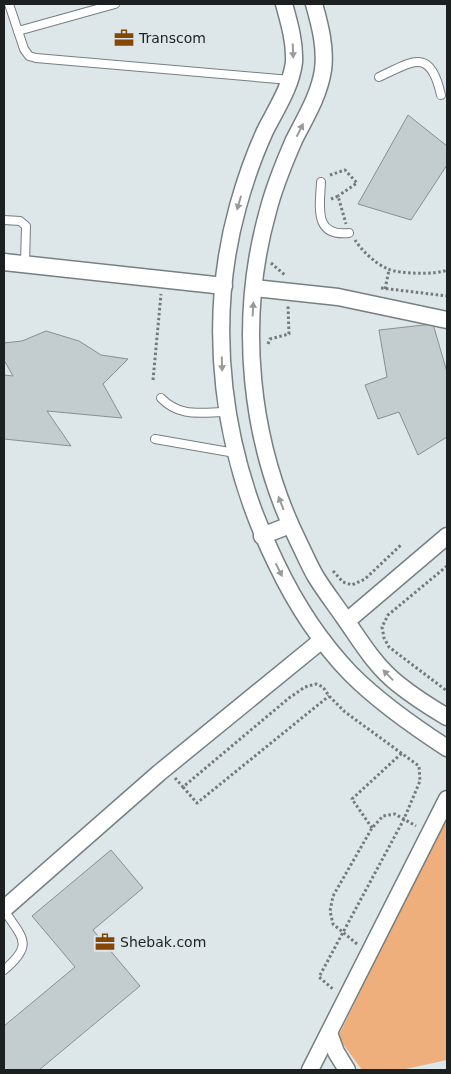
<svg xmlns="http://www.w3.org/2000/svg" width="451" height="1074" viewBox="0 0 451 1074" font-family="'DejaVu Sans',sans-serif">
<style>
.green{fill:#efaf7c}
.building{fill:#c3cdd0;stroke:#869093}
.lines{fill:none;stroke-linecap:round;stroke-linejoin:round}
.service-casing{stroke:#767f82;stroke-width:10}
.minor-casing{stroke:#767f82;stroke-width:19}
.path{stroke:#737a7b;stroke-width:3;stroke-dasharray:2.5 2.5;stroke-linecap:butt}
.service{stroke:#fff;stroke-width:8}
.minor{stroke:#fff;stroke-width:16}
.oneway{fill:#999b9b}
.labels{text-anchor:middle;stroke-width:4.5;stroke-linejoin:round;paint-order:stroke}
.poi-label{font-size:14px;fill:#1c2021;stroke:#dde7ea;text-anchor:start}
</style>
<rect width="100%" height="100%" fill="#dde7ea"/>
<path class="green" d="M447,814V1060L401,1070H362L338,1037Z"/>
<g class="building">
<path d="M408,115L447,146V165L411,220L358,204Z"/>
<path d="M433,324L447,372V437L418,455L399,412L378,419L365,385L387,377L379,330Z"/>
<path d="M46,331L79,341L101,355L128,359L103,384L122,418L47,411L71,446L4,439V375L13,376L4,360V343L22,341Z"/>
<path d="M111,850L143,888L93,930L140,986L39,1070H4V1026L75,967L32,916Z"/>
</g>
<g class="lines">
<defs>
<g id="service">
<path d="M9,4L24,49L29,56L36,58L290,80"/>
<path d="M18,31L115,4"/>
<path d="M379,77C413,61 430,47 441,95"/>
<path d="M321,182C320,206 313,237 349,233"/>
<path d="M4,220L20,221L26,226L25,264"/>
<path d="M161,398C180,418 202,412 227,412"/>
<path d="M155,439L235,453"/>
<path d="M4,910C22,938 35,944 4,970"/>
</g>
<g id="minor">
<path d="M284,4C289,22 295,42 294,62C291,87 276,109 265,131C254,155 245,181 238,206C205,325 222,453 276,563C295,603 320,642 351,674C380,703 413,726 447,748"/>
<path d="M314,4C320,25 326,48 323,70C319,96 305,118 294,140C284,163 274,187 268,211C237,321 249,443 300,545C305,555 310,567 316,577C324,590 334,603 343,616C360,640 374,665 398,684C413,696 430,707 447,717"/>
<path d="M4,262L224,286"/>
<path d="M254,288L338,297L447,320"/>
<path d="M262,536L290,525"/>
<path d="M347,621L447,536"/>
<path d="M4,909L159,773L322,640"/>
<path d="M329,1033L336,1052L347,1070"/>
<path d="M310,1070L447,799"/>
</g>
</defs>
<use href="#service" class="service-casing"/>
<use href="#minor" class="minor-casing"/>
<g class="path">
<path d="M330,175L345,170L357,183L338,196"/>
<path d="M331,199L338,196L346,224"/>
<path d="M355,240C362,251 376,264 388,269C399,274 436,275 447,270"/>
<path d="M271,263L286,276"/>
<path d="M381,288L447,296"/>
<path d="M385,289L389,270"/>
<path d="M268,344L270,339L289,334L288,306"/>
<path d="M153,380L161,294"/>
<path d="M447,566L388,615L382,627L384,638L389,647L447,691"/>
<path d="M333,571L343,582L352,585L365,579L402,544"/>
<path d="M175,778L183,787L289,698L305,687L316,684L323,687L329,696L345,712L419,766L420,781L404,819L319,977L334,990"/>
<path d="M183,787L197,803L329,696"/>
<path d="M372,828L352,799L402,753"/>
<path d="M357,944L333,924L330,911L333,896L372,828L383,816L395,814L416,826"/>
</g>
<use href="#service" class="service"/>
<use href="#minor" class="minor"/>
</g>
<defs><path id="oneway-solid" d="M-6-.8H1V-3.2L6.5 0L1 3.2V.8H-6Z" transform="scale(1.25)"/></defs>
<g class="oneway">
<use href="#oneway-solid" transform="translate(293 51) rotate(88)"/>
<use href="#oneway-solid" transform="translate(300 130) rotate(-63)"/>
<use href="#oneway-solid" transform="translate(239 203) rotate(106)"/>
<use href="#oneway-solid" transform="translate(253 309) rotate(-87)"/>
<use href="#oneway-solid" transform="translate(222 364) rotate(88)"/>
<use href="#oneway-solid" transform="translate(281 503) rotate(-111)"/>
<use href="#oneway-solid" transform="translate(279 570) rotate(64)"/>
<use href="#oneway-solid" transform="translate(388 675) rotate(-134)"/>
</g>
<defs>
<symbol id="office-bare" viewBox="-9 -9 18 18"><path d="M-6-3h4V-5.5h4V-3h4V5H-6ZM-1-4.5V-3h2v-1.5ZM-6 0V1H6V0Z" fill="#844705" stroke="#dde7ea" stroke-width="2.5" paint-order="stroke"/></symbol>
</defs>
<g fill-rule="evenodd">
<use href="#office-bare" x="110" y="24" width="28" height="28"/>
<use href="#office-bare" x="91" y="928" width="28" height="28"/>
</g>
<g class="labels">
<g class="poi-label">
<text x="139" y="43">Transcom</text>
<text x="120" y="947">Shebak.com</text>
</g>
</g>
<rect width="451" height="1074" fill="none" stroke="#1c2021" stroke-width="10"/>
</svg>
